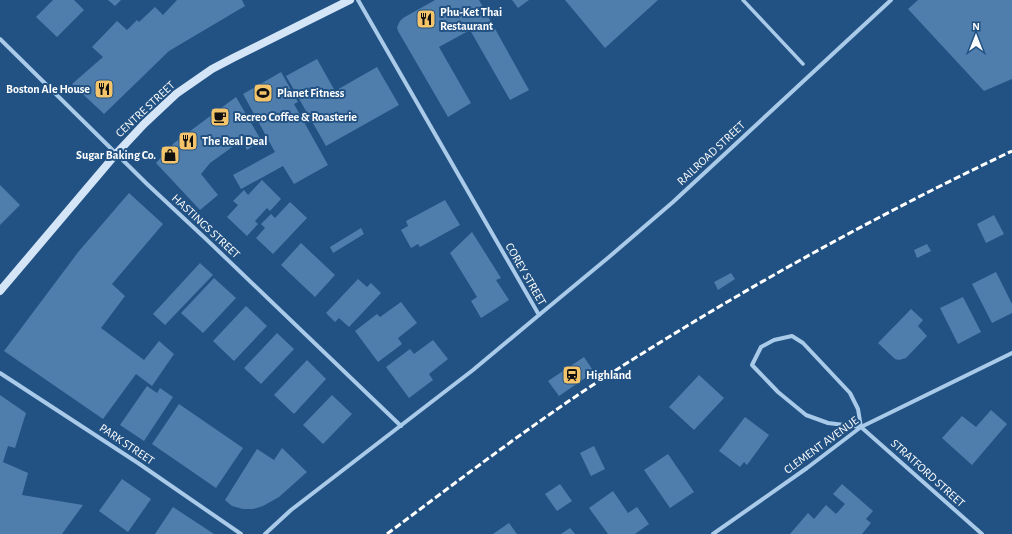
<svg xmlns="http://www.w3.org/2000/svg" width="1012" height="534" viewBox="0 0 1012 534" font-family="'Alegreya Sans',sans-serif">
<style>
.building{fill:#4f7ead}
.lines{fill:none;stroke-linecap:round;stroke-linejoin:round}
.pedestrian{stroke:#a9cae8;stroke-width:3.5}
.minor{stroke:#a9cae8;stroke-width:4}
.secondary{stroke:#d4e5f7;stroke-width:8}
.rail{stroke:#fff;stroke-width:3;stroke-dasharray:7 3;stroke-linecap:butt}
.labels{text-anchor:middle;stroke-width:4;stroke-linejoin:round;paint-order:stroke}
.poi-label{font-size:12px;font-weight:bold;fill:#fff;stroke:#225283;text-anchor:start}
.street-label{font-size:12px;fill:#fff;stroke:#225283}
</style>
<rect width="100%" height="100%" fill="#225283"/>
<g class="building">
<path d="M53,0H74L84,10L57,37L36,17Z"/>
<path d="M108,0H121L115,6Z"/>
<path d="M177,0H242L245,6L169,51L104,114L72,84L103,57L92,47L117,21L127,30L137,20L139,22L155,7L163,15Z"/>
<path d="M435,0H479L529,90L510,100L470,30L439,47L471,103L448,117L398,31L397,27L400,21L403,18Z"/>
<path d="M512,0H529L518,8Z"/>
<path d="M565,0H658L605,48Z"/>
<path d="M918,0H1012V79L984,91L908,9Z"/>
<path d="M317,59L335,91L377,67L399,105L326,146L286,76Z"/>
<path d="M281,72L298,102L294,104L328,165L294,184L283,166L241,189L233,175L275,152L243,94Z"/>
<path d="M236,97L261,140L247,150L242,140L210,163L201,174L218,195L200,210L156,163L174,143Z"/>
<path d="M262,180L281,199L270,211L267,208L255,221L258,224L247,236L227,217L238,205L233,201L244,190L248,195Z"/>
<path d="M0,185L20,205L0,225Z"/>
<path d="M129,193L163,224L112,284L125,296L101,328L144,360L159,341L174,354L152,386L136,374L103,419L4,351L79,251Z"/>
<path d="M445,200L460,225L420,247L418,244L411,248L401,230L408,226L406,221Z"/>
<path d="M290,202L307,218L273,254L256,238L265,228L261,224L271,214L275,218Z"/>
<path d="M994,215L1004,234L986,243L977,224Z"/>
<path d="M361,228L364,234L333,253L330,247Z"/>
<path d="M472,232L501,278L496,280L509,300L481,318L471,301L477,297L450,253Z"/>
<path d="M301,243L335,275L315,297L281,265Z"/>
<path d="M927,244L931,251L917,258L914,250Z"/>
<path d="M200,263L213,275L165,325L153,314Z"/>
<path d="M996,272L1012,304V313L992,323L972,284Z"/>
<path d="M731,273L735,279L718,290L714,282Z"/>
<path d="M214,278L236,298L203,333L181,313Z"/>
<path d="M358,279L367,287L371,283L381,293L349,327L339,318L335,322L326,313Z"/>
<path d="M963,297L981,332L958,344L940,308Z"/>
<path d="M401,302L417,323L398,338L402,344L378,362L355,331L377,314L380,317Z"/>
<path d="M246,306L267,326L234,361L213,341Z"/>
<path d="M911,309L923,320L918,326L927,336L906,358L899,360L895,359L878,343Z"/>
<path d="M277,333L294,349L261,384L244,368Z"/>
<path d="M433,340L448,359L429,374L433,380L409,398L386,367L410,349L414,354Z"/>
<path d="M584,357L594,372L559,396L548,381Z"/>
<path d="M307,360L326,379L294,414L274,395Z"/>
<path d="M699,375L724,398L694,430L669,407Z"/>
<path d="M147,386L157,393L160,388L173,397L144,441L120,425Z"/>
<path d="M0,395L26,413L15,448L8,446L3,462L28,473L22,495L83,505L62,534H0Z"/>
<path d="M332,395L352,414L323,444L303,425Z"/>
<path d="M179,404L243,448L216,488L152,444Z"/>
<path d="M991,410L1007,424L972,465L942,438L962,416L976,427Z"/>
<path d="M745,417L769,435L747,465L744,462L740,467L719,451Z"/>
<path d="M594,446L605,469L591,476L580,453Z"/>
<path d="M282,448L307,472L279,497L263,506L253,509H243L232,506L225,500L257,449L274,460Z"/>
<path d="M668,454L694,492L670,508L644,470Z"/>
<path d="M122,479L151,499L128,532L99,511Z"/>
<path d="M560,484L572,501L557,511L545,494Z"/>
<path d="M842,484L873,511L866,519L871,523L862,534H790L808,513L814,519L826,505L836,514L845,504L833,494Z"/>
<path d="M613,491L628,513L637,507L649,524L635,534H608L589,508Z"/>
<path d="M173,507L214,534H155Z"/>
<path d="M509,523L517,534H493Z"/>
<path d="M570,528L575,534H561Z"/>
</g>
<g class="lines">
<path class="pedestrian" d="M743,0L803,64"/>
<g class="minor">
<path d="M0,39L147,184L206,239L401,426"/>
<path d="M539,315L609,257L673,202L891,0"/>
<path d="M0,373L138,463L241,534"/>
<path d="M861,427L858,409L850,393L803,343L792,336L774,340L761,347L752,365L778,392L806,415L828,423L861,427L982,534"/>
<path d="M265,534L291,510L473,370L539,315L358,0"/>
<path d="M713,534L807,468L861,427L1012,353"/>
</g>
<path class="secondary" d="M0,291L116,154L144,124L176,94L212,69L233,58L350,0"/>
<path class="rail" d="M387,534C458,481 528,427 602,379C734,294 871,218 1012,151"/>
</g>
<defs>
<symbol id="restaurant-square" viewBox="-11 -11 22 22"><rect x="-9" y="-9" width="18" height="18" rx="4" fill="#f4c46b" stroke="#225283"/><path d="M-5-6h1v4h1v-4h1v4h1v-4h1v5L-1.5 .5V6h-2V.5L-5-1ZM5-6V6H3V1.5H1.5Q1.5-4 5-6Z" fill="#111"/></symbol>
<symbol id="stadium-square" viewBox="-11 -11 22 22"><rect x="-9" y="-9" width="18" height="18" rx="4" fill="#f4c46b" stroke="#225283"/><path d="M0-5a6.5 5 0 1 0 0 10a6.5 5 0 1 0 0-10ZM-3.5-1.8h7v3.6h-7Z" fill="#111"/></symbol>
<symbol id="cafe-square" viewBox="-11 -11 22 22"><rect x="-9" y="-9" width="18" height="18" rx="4" fill="#f4c46b" stroke="#225283"/><path d="M-5.5-4.5H6V0H3Q3 3.5 0 3.5H-2.5Q-5.5 3.5-5.5 0ZM3-3.2v2h1.7v-2ZM-6 4.5H4V6H-6Z" fill="#111"/></symbol>
<symbol id="shop-square" viewBox="-11 -11 22 22"><rect x="-9" y="-9" width="18" height="18" rx="4" fill="#f4c46b" stroke="#225283"/><path d="M-5-2.5h2.3a2.7 3.5 0 0 1 5.4 0H5L5.5 6h-11ZM-1.5-2.5h3a1.5 2.3 0 0 0-3 0Z" fill="#111"/></symbol>
<symbol id="station-square" viewBox="-11 -11 22 22"><rect x="-9" y="-9" width="18" height="18" rx="4" fill="#f4c46b" stroke="#225283"/><path d="M-3-6H3Q5-6 5-4V2Q5 4 3 4L4.5 6H3L1.5 4h-3L-3 6H-4.5L-3 4Q-5 4-5 2V-4Q-5-6-3-6ZM-3.5-4v3h7v-3ZM-3.5 1v1.5H-2V1ZM2 1v1.5H3.5V1Z" fill="#111"/></symbol>
</defs>
<g fill-rule="evenodd">
<use href="#restaurant-square" x="415" y="8" width="22" height="22"/>
<use href="#restaurant-square" x="93" y="78" width="22" height="22"/>
<use href="#stadium-square" x="252" y="82" width="22" height="22"/>
<use href="#cafe-square" x="209" y="106" width="22" height="22"/>
<use href="#restaurant-square" x="177" y="130" width="22" height="22"/>
<use href="#shop-square" x="159" y="144" width="22" height="22"/>
<use href="#station-square" x="561" y="364" width="22" height="22"/>
</g>
<g class="labels">
<g class="poi-label">
<text x="440" y="16">Phu-Ket Thai<tspan x="440" dy="14">Restaurant</tspan></text>
<text x="90" y="93" text-anchor="end">Boston Ale House</text>
<text x="277" y="97">Planet Fitness</text>
<text x="234" y="121">Recreo Coffee &amp; Roasterie</text>
<text x="202" y="145">The Real Deal</text>
<text x="156" y="159" text-anchor="end">Sugar Baking Co.</text>
<text x="586" y="379">Highland</text>
</g>
<g class="street-label">
<text transform="translate(145 109) rotate(-43)" y="4">CENTRE STREET</text>
<text transform="translate(711 153) rotate(-43)" y="4">RAILROAD STREET</text>
<text transform="translate(206 226) rotate(43)" y="4">HASTINGS STREET</text>
<text transform="translate(526 274) rotate(60)" y="4">COREY STREET</text>
<text transform="translate(127 444) rotate(34)" y="4">PARK STREET</text>
<text transform="translate(821 445) rotate(-36)" y="4">CLEMENT AVENUE</text>
<text transform="translate(928 473) rotate(42)" y="4">STRATFORD STREET</text>
</g>
</g>
<g transform="translate(976 36)" stroke="#225283" stroke-width="3" paint-order="stroke">
<path d="M0-3L7 15L0 10L-7 15Z" fill="#ffffff"/>
<text y="-6" font-size="11" font-weight="bold" text-anchor="middle" fill="#ffffff">N</text>
</g>
</svg>
